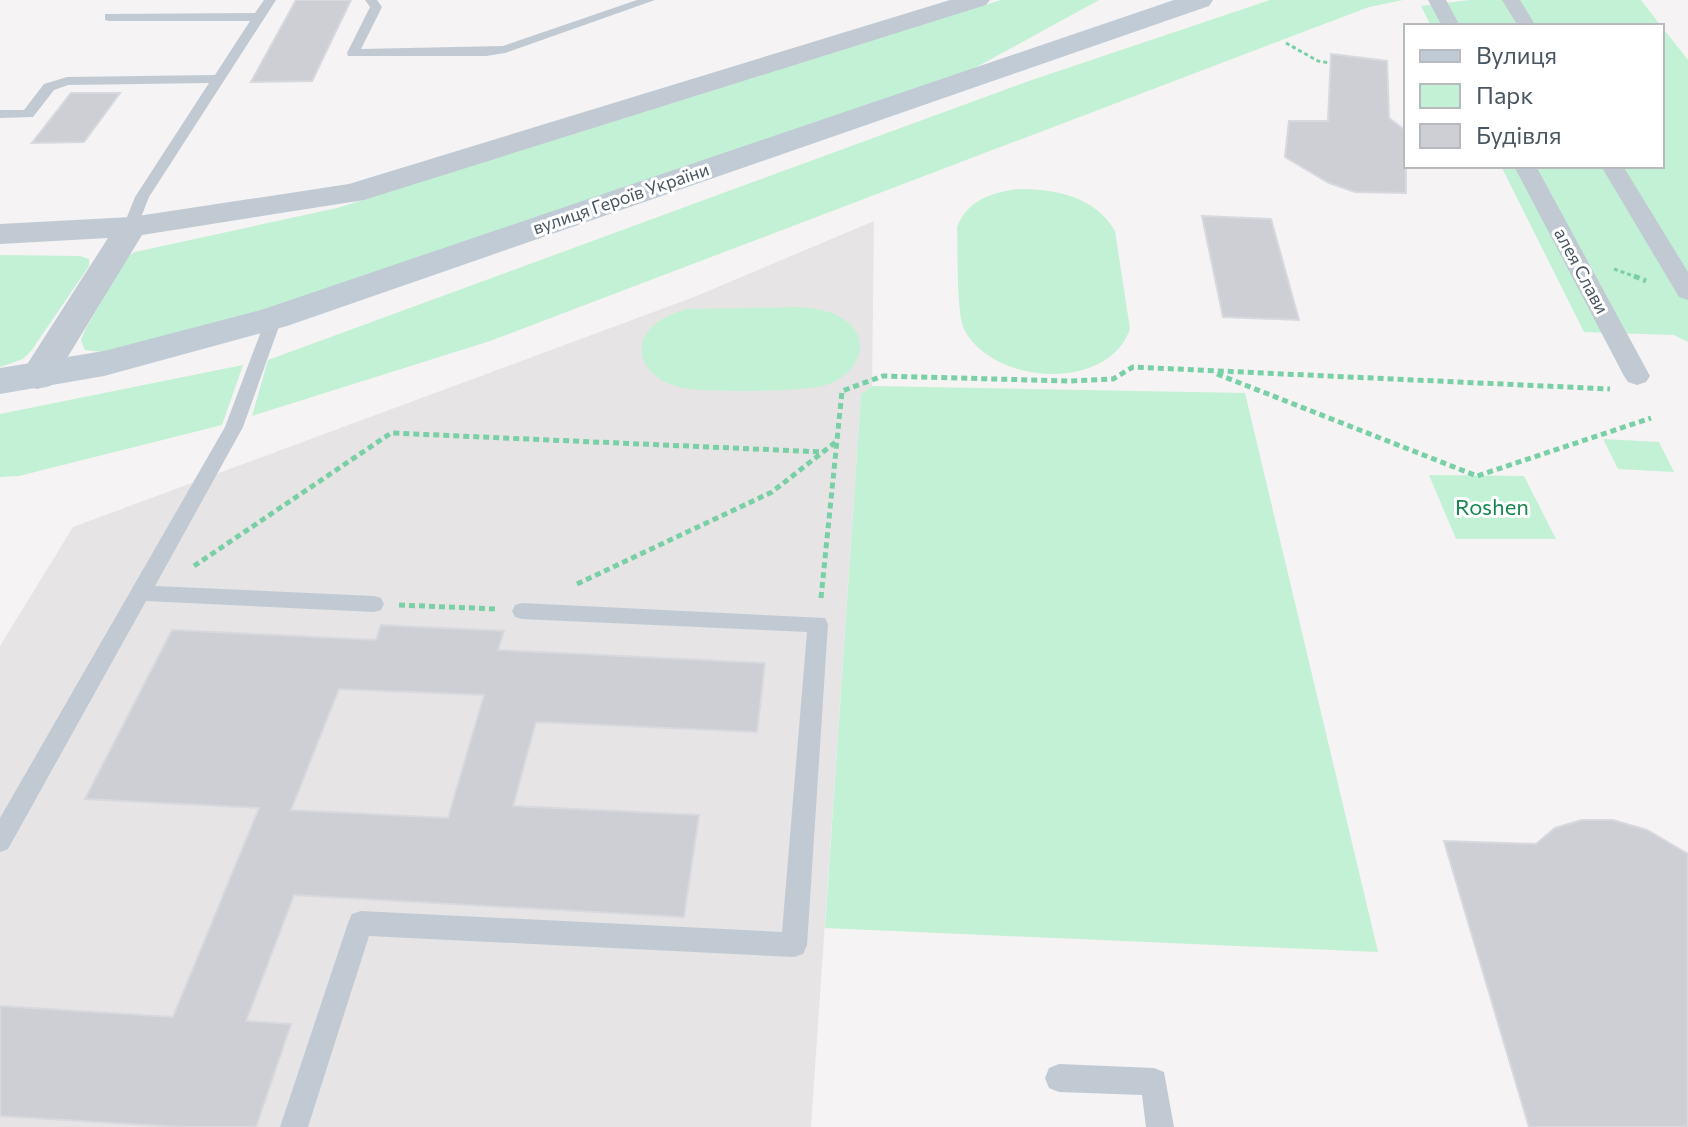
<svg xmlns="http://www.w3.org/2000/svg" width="1688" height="1127" viewBox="0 0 1688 1127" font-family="Commissioner,sans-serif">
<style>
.education{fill:#e6e4e5}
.green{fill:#c3f1d5}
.building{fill:#cdcfd5;stroke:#d7d9de;stroke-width:2;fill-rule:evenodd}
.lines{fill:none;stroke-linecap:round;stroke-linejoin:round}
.path-far1{stroke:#7ad0a6;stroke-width:3;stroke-dasharray:4 3;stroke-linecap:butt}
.path{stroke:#7ad0a6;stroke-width:5;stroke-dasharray:6 4;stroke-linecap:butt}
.service{fill:#c1cad2;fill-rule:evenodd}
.pedestrian{fill:#c1cad2;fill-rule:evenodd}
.minor{fill:#c1cad2;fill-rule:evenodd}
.secondary{fill:#c1cbd6;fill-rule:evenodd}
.labels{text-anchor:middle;stroke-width:6;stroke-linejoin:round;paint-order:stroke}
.far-street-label{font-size:18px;fill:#4a5661;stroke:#fff}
.park-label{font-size:22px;fill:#17864f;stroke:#fff}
</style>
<rect width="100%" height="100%" fill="#f5f3f3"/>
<path class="education" d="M874,221L872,386L861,394L811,1127H0V646L73,527L694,297Z"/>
<g class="green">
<path d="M1001,0H1099L962,75L284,306L102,352L85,350L81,340L85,330L128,256L135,252L337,208Z"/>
<path d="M1270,0H1403L1369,7L490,341L252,416L268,360L1026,82Z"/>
<path d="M1470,0H1641L1661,26H1431L1421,6Z"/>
<path d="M1662,27L1688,60V342L1674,335L1584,332L1501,166H1662Z"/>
<path d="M1016,189C1054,189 1094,195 1115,231L1130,329C1108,392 995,385 965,331C956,317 958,248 957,227C968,200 989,194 1016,189Z"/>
<path d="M0,255L80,256L89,259V266L31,351L23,359L0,367Z"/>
<path d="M800,307C816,309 833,310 846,321C875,343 855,376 826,385C805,392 701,393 679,387C649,380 626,350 654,325C663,317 675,313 687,309Z"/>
<path d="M243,365L222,425L19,476L0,477V414Z"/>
<path d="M872,386L1245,393L1378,952L825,928L861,394Z"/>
<path d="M1603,439L1659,442L1674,472L1618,469Z"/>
<path d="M1429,475L1524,476L1556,539H1456Z"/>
</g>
<g class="building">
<path d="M296,0H351L312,81L251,82Z"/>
<path d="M1331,54L1387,61L1389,118L1406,131V193L1355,192L1329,183L1285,157L1289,121H1328Z"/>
<path d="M71,93H120L84,142L32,143Z"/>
<path d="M1202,216L1271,219L1299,320L1223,317Z"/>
<path d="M381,625L504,631L498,650L765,663L757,732L536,722L513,806L699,815L684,917L294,895L246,1021L291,1024L256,1127H180L0,1116V1006L173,1017L259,808L85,799L172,630L376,640ZM339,689L484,695L448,818L291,810Z"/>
<path d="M1582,820H1613L1647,830L1688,854V1127H1529L1444,841L1536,844L1555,828Z"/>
</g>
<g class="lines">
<g class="path-far1">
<path d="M1286,43L1318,61L1330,63"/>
<path d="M1614,269L1639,278"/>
</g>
<g class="path">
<path d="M1634,276L1646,281"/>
<path d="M1217,374L1477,476L1651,418"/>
<path d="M194,566L391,433L823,452"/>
<path d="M577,584L772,492L837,441"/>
<path d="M821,598L842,391L883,376L1069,381L1113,379L1133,367L1610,389"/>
<path d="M399,605L497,609"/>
</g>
<g class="service">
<path d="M264,0H276L149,197L136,230H126L123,227L135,197L209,83L68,85L54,90L33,117L0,118V110H24L44,84L67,77L215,75L250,21H109L105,20V14L255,13Z"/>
<path d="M365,0H377L382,7L361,49L503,46L637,0H655L505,53L486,56H348L347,53L370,7Z"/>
<path d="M274,313L282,318L243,427L155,586L374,596L381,598L384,604L381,610L374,612L146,601L8,849L0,852V818L225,427L266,318Z"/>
<path d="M522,603L825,618L828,624L807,945L803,954L794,957L369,936L308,1127H280L348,923L352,914L361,911L782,932L807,632L522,619L515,617L512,611L515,605Z"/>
<path d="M1059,1064L1154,1068L1164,1072L1174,1127H1146L1142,1095L1059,1092L1049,1088L1045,1078L1049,1068Z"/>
</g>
<g class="pedestrian">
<path d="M1428,0H1446L1460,26H1442Z"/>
<path d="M1502,0H1520L1536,26H1518Z"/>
<path d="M1514,166H1536L1650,376L1646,382L1637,385L1628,382L1624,376Z"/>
<path d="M1601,166H1623L1688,272V300L1679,297L1676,292Z"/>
</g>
<path class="minor" d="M950,0H990L986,5L364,200L142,235L50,386L37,389L24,386L19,377L108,238L0,244V224L131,217L349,184Z"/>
<path class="secondary" d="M1174,0H1213L1209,6L287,326L104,376L0,394V368L104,351L261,310Z"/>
</g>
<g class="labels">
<g class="far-street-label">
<text transform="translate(621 199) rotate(-19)" y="6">вулиця Героїв України</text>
<text transform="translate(1581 271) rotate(62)" y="6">алея Слави</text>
</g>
<g class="park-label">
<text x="1492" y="515">Roshen</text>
</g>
</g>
<rect x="1404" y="24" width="260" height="144" fill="#ffffff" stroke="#b7bbc0" stroke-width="2"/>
<rect x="1420" y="50" width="40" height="12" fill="#c1cbd6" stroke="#b7bbc0" stroke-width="2"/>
<text x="1476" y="64" font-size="24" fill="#4a5661">Вулиця</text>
<rect x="1420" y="84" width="40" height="24" fill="#c3f1d5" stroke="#b7bbc0" stroke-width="2"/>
<text x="1476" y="104" font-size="24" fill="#4a5661">Парк</text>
<rect x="1420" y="124" width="40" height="24" fill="#cdcfd5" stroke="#b7bbc0" stroke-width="2"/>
<text x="1476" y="144" font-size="24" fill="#4a5661">Будівля</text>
</svg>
